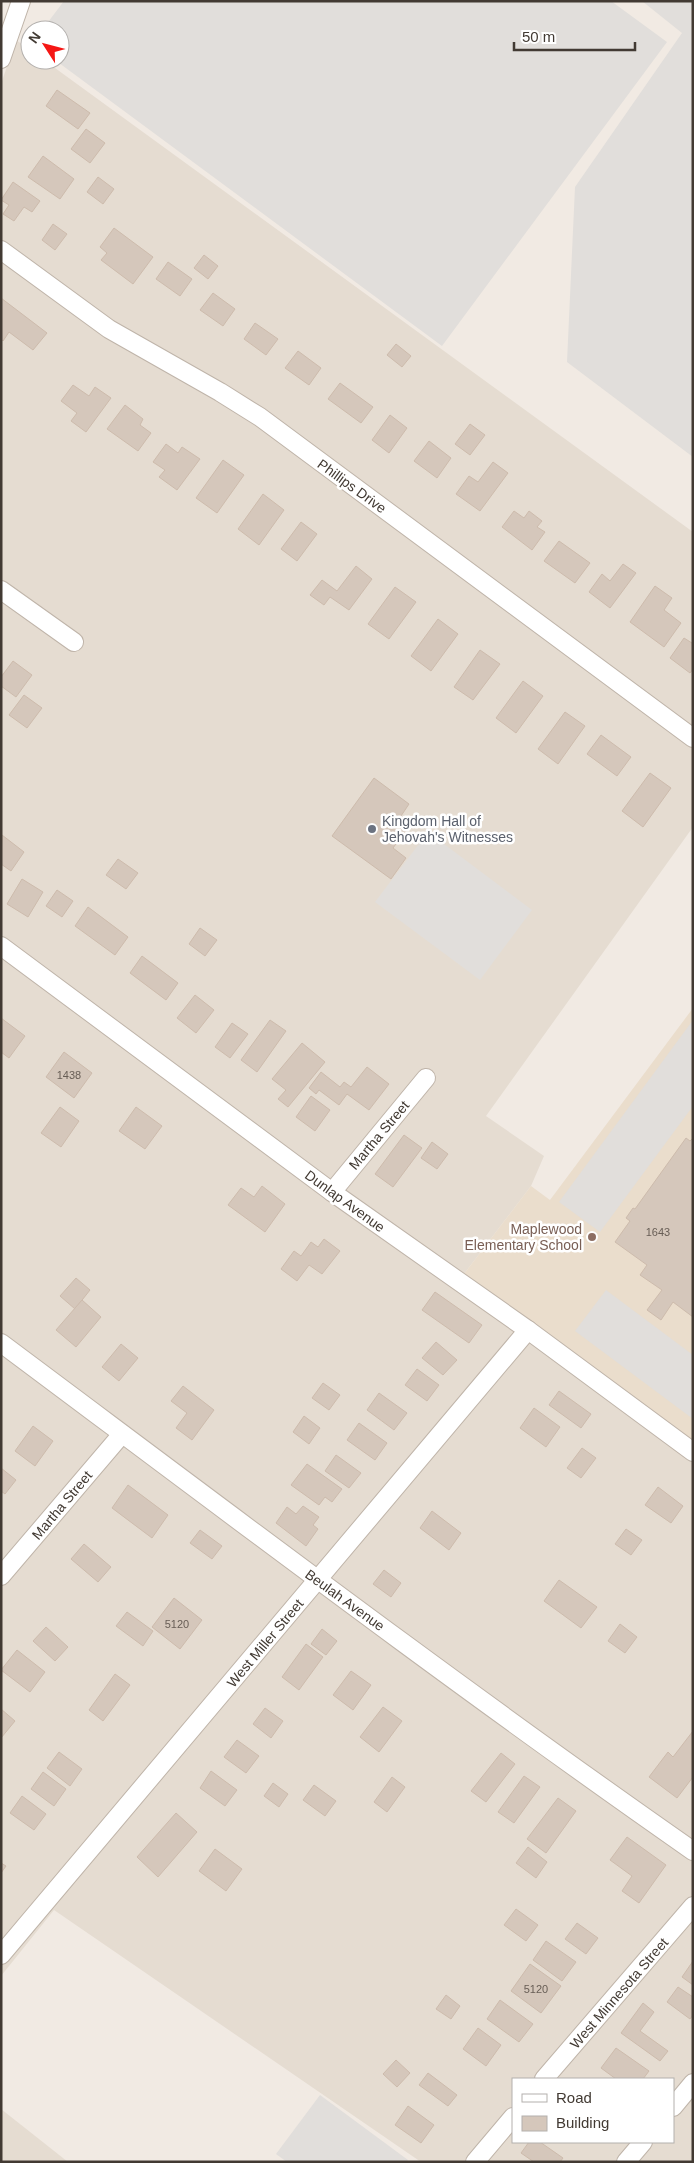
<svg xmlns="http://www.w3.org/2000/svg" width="694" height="2163" viewBox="0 0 694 2163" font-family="Arial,sans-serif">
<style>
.residential{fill:#e5dcd1;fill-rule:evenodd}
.education{fill:#eaddcc}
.parking{fill:#e1dedb}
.building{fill:#d5c7bb;stroke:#cdbbac}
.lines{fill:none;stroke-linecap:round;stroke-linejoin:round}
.minor-casing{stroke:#bfb4a9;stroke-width:20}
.minor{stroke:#fff;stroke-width:18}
.worship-dot{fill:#6b7280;stroke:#fff;stroke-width:2}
.education-dot{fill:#8d6e63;stroke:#fff;stroke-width:2}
.labels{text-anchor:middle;stroke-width:5;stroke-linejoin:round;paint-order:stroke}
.number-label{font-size:11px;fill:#675d55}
.street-label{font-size:14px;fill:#423a33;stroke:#fff}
.worship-label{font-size:14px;fill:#5b616d;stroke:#fff;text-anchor:start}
.education-label{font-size:14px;fill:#785e54;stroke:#fff;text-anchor:end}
</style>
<rect width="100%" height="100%" fill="#f1eae3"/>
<g class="residential">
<path d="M16,40L30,50V60H44L693,532V827L486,1116L544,1156L531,1186L464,1274L693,1443V2162H421L54,1910L1,1976V84ZM513,2079H673V2142H513Z"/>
<path d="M1,2109L68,2162H1Z"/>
</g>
<path class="education" d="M693,1008V1443L464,1274L531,1186L550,1200Z"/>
<g class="parking">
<path d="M64,1H611L667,42L442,346L55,60H60V30H42Z"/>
<path d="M642,1H693V457L567,362L575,187L682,33Z"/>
<path d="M428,832L532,910L480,980L375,902Z"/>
<path d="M693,1020V1106L600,1232L559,1202Z"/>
<path d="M606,1290L693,1355V1419L575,1331Z"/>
<path d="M320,2095L408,2160L407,2162H287L276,2154Z"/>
</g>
<g class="building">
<path d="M57,90L90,113L78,129L46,106Z"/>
<path d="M86,129L105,143L90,163L71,149Z"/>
<path d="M43,156L74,179L60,199L28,177Z"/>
<path d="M98,177L114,189L103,204L87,192Z"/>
<path d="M13,182L40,201L32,212L24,207L14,221L3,214L9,205L1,200Z"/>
<path d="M53,224L67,234L55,250L42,240Z"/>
<path d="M114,228L153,257L133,284L101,260L107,253L100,247Z"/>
<path d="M204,255L218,266L208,279L194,268Z"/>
<path d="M168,262L192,279L180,296L156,279Z"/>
<path d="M213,293L235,309L223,326L200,310Z"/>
<path d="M1,298L47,333L33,350L9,332L3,341L1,339Z"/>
<path d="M255,323L278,339L266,355L244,339Z"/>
<path d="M396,344L411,356L402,367L387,355Z"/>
<path d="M298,351L321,368L309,385L285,368Z"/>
<path d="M340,383L373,407L361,423L328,399Z"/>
<path d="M73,385L89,396L95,387L111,398L86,432L71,421L77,413L61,401Z"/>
<path d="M125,405L143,419L140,425L151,433L138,451L107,429Z"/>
<path d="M390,415L407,428L389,453L372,440Z"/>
<path d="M470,424L485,435L470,455L455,444Z"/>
<path d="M429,441L451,458L437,478L414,461Z"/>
<path d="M166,444L178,453L182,447L200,459L177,490L159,477L165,470L153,462Z"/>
<path d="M223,460L244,475L217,513L196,498Z"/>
<path d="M493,462L508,473L480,511L456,494L469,476L478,482Z"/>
<path d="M263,494L284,510L259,545L238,529Z"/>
<path d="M514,511L524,518L529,511L542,521L537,527L545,532L532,550L502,527Z"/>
<path d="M301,522L317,534L297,561L281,549Z"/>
<path d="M559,541L590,563L575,583L544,561Z"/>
<path d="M623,564L636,573L610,608L589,592L602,574L610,581Z"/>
<path d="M356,566L372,579L349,610L330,597L324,605L310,595L322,580L337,591Z"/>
<path d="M655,586L672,598L664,610L681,623L664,647L630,622Z"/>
<path d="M395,587L416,602L389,639L368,624Z"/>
<path d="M438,619L458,634L431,671L411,656Z"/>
<path d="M684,638L692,643L693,642V669L690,673L670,658Z"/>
<path d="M480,650L500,664L473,700L454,687Z"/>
<path d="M13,661L32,675L16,697L1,686V677Z"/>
<path d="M523,681L543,696L516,733L496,718Z"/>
<path d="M24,695L42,708L27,728L9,715Z"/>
<path d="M565,712L585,726L558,764L538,749Z"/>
<path d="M601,735L631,757L617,776L587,754Z"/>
<path d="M650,773L671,788L643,827L622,811Z"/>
<path d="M374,778L409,804L401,816L411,823L393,848L406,858L391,879L332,836Z"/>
<path d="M2,835L24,852L11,871L1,864Z"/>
<path d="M118,859L138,873L126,889L106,875Z"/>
<path d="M22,879L43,892L28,917L7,904Z"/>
<path d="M57,890L73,901L62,917L46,906Z"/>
<path d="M88,907L128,937L115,955L75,926Z"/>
<path d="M200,928L217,940L205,956L189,944Z"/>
<path d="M142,956L178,983L166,1000L130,973Z"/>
<path d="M195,995L214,1010L196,1033L177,1018Z"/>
<path d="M1,1018L25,1036L9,1058L1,1052Z"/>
<path d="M270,1020L286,1031L257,1072L241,1060Z"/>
<path d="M232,1023L248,1034L230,1058L215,1047Z"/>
<path d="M302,1043L325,1062L288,1107L278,1099L286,1090L272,1079Z"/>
<path d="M64,1052L92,1073L74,1098L46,1077Z"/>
<path d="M367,1067L389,1084L369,1110L347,1094L339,1105L319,1090L316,1094L309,1088L321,1072L340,1087L344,1082L351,1087Z"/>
<path d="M311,1096L330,1110L315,1131L296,1117Z"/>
<path d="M60,1107L79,1121L61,1147L41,1133Z"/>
<path d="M136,1107L162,1126L145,1149L119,1131Z"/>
<path d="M404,1135L422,1148L393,1187L375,1174Z"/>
<path d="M686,1138L690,1141L693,1138V1317L673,1302L661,1320L647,1310L662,1290L640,1275L647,1265L615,1242L630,1221L626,1218L633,1208L635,1209Z"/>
<path d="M432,1142L448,1154L437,1169L421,1158Z"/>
<path d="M262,1186L285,1204L265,1232L228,1205L241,1188L254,1197Z"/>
<path d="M324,1239L340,1251L322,1274L309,1265L297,1281L281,1269L294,1251L301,1256L311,1242L318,1247Z"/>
<path d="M76,1278L90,1290L75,1309L60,1296Z"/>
<path d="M435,1292L482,1325L469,1343L422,1310Z"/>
<path d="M82,1300L101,1317L76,1347L56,1330Z"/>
<path d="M436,1342L457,1360L443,1375L422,1358Z"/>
<path d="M121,1344L138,1358L119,1381L102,1367Z"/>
<path d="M417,1369L439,1385L427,1401L405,1385Z"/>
<path d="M323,1383L340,1395L329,1410L312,1398Z"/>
<path d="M183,1386L214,1410L192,1440L176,1428L187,1413L171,1401Z"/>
<path d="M559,1391L591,1414L581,1428L549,1405Z"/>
<path d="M379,1393L407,1413L394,1430L367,1410Z"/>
<path d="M534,1408L560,1427L546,1447L520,1428Z"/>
<path d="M304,1416L320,1428L309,1444L293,1432Z"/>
<path d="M359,1423L387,1443L375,1460L347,1440Z"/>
<path d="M33,1426L53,1441L35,1466L15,1451Z"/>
<path d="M582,1448L596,1458L581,1478L567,1468Z"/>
<path d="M336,1455L361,1473L349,1488L325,1471Z"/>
<path d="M307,1464L342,1489L332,1502L325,1497L319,1505L291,1485Z"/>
<path d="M1,1468L16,1480L5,1494L1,1491Z"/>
<path d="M128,1485L168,1515L152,1538L112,1508Z"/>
<path d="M658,1487L683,1506L671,1523L645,1505Z"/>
<path d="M303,1506L319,1517L313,1525L318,1529L306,1546L276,1523L287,1507L296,1514Z"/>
<path d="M432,1511L461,1533L449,1550L420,1528Z"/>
<path d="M626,1529L642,1540L631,1555L615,1544Z"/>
<path d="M200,1530L222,1546L212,1559L190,1543Z"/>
<path d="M84,1544L111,1567L98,1582L71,1559Z"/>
<path d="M384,1570L401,1583L391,1597L373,1584Z"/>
<path d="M559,1580L597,1607L581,1628L544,1601Z"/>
<path d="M174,1598L202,1620L180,1649L152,1627Z"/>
<path d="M127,1612L153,1631L143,1646L116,1626Z"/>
<path d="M620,1624L637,1637L625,1653L608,1641Z"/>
<path d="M46,1627L68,1647L55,1661L33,1641Z"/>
<path d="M322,1629L337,1641L326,1655L311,1644Z"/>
<path d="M306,1644L323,1657L299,1690L282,1677Z"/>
<path d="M17,1650L45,1672L30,1692L1,1670Z"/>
<path d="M351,1671L371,1685L353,1710L333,1695Z"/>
<path d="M115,1674L130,1685L103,1721L89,1710Z"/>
<path d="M383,1707L402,1721L379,1752L360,1737Z"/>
<path d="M265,1708L283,1721L271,1738L253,1724Z"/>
<path d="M1,1709L15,1721L1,1738Z"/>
<path d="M693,1731V1777L677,1798L649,1777L668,1752L673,1757Z"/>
<path d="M237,1740L259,1756L246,1773L224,1757Z"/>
<path d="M59,1752L82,1769L70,1786L47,1768Z"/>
<path d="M501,1753L515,1764L486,1802L471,1791Z"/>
<path d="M211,1771L237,1790L225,1806L200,1788Z"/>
<path d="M43,1772L66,1789L54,1806L31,1789Z"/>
<path d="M524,1776L540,1787L514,1823L498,1812Z"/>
<path d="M392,1777L405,1787L387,1812L374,1802Z"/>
<path d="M273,1783L288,1794L279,1807L264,1796Z"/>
<path d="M314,1785L336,1801L325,1816L303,1800Z"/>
<path d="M22,1796L46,1814L34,1830L10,1813Z"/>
<path d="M558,1798L576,1811L546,1853L527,1839Z"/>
<path d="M176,1813L197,1832L158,1877L137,1857Z"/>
<path d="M627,1837L666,1865L639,1903L622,1891L632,1876L610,1860Z"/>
<path d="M528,1847L547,1862L536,1878L516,1863Z"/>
<path d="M215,1849L242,1869L226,1891L199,1871Z"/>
<path d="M1,1863L6,1866L1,1873Z"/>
<path d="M516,1909L538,1925L526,1941L504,1925Z"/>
<path d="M577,1923L598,1938L586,1954L565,1939Z"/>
<path d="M546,1941L576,1962L562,1981L533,1960Z"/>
<path d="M693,1961V1985L682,1977Z"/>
<path d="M530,1964L561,1986L541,2013L511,1991Z"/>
<path d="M678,1987L693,1997V2015L690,2019L667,2002Z"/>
<path d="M446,1995L460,2006L451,2019L436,2009Z"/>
<path d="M500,2000L533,2024L519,2042L487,2019Z"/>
<path d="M643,2003L654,2012L640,2031L668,2051L660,2061L621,2033Z"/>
<path d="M478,2028L501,2045L486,2066L463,2049Z"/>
<path d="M616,2048L649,2071L643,2079H616L601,2068Z"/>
<path d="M396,2060L410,2073L397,2087L383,2074Z"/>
<path d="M428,2073L457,2095L448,2106L419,2085Z"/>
<path d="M408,2106L434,2125L421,2143L395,2125Z"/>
<path d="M529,2142H540L563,2158L560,2162H534L521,2153Z"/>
</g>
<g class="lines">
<defs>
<g id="minor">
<path d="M1,59L21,1"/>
<path d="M1,250L109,329L220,392L260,417L693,738"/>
<path d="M1,590L74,642"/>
<path d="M1,946L332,1192L528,1330L693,1452"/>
<path d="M332,1192L426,1078"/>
<path d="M1,1343C230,1514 458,1687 693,1851"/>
<path d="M1,1576L122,1434"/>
<path d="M1,1955L528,1330"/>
<path d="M544,2079L693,1906"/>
<path d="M673,2107L693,2083"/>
<path d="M475,2162L513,2117"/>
<path d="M626,2162L643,2142"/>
</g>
</defs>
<use href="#minor" class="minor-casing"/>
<use href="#minor" class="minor"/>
</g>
<circle class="worship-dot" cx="372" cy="829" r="5"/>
<circle class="education-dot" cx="592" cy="1237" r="5"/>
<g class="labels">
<g class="number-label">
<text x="69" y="1079">1438</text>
<text x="658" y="1236">1643</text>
<text x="177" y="1628">5120</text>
<text x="536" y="1993">5120</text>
</g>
<g class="street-label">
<text transform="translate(352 486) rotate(36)" y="5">Phillips Drive</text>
<text transform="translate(379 1135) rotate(-50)" y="5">Martha Street</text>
<text transform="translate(345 1201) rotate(36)" y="5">Dunlap Avenue</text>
<text transform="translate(62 1505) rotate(-50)" y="5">Martha Street</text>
<text transform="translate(345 1600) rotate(36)" y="5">Beulah Avenue</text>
<text transform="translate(265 1643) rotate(-50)" y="5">West Miller Street</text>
<text transform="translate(619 1993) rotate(-49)" y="5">West Minnesota Street</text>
</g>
<g class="worship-label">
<text x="382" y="826">Kingdom Hall of<tspan x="382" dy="16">Jehovah's Witnesses</tspan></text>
</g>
<g class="education-label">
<text x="582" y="1234">Maplewood<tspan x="582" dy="16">Elementary School</tspan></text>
</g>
</g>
<rect width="694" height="2163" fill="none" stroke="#423a33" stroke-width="5"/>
<rect x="512" y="2078" width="162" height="65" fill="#ffffff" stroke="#b3b0ad"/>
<rect x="522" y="2094" width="25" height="8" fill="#ffffff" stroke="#b3b0ad"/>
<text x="556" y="2103" font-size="15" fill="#423a33">Road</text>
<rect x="522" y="2116" width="25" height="15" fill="#d5c7bb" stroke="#b3b0ad"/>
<text x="556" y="2128" font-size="15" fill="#423a33">Building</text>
<g transform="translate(45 45) rotate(306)"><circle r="24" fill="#ffffff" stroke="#b3b0ad"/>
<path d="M0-4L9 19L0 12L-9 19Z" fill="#f51715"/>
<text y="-8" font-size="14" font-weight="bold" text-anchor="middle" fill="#423a33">N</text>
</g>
<path d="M514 42v8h121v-8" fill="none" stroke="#423a33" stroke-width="2.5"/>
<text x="522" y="42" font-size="15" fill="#423a33" stroke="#ffffff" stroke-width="4" paint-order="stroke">50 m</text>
</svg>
